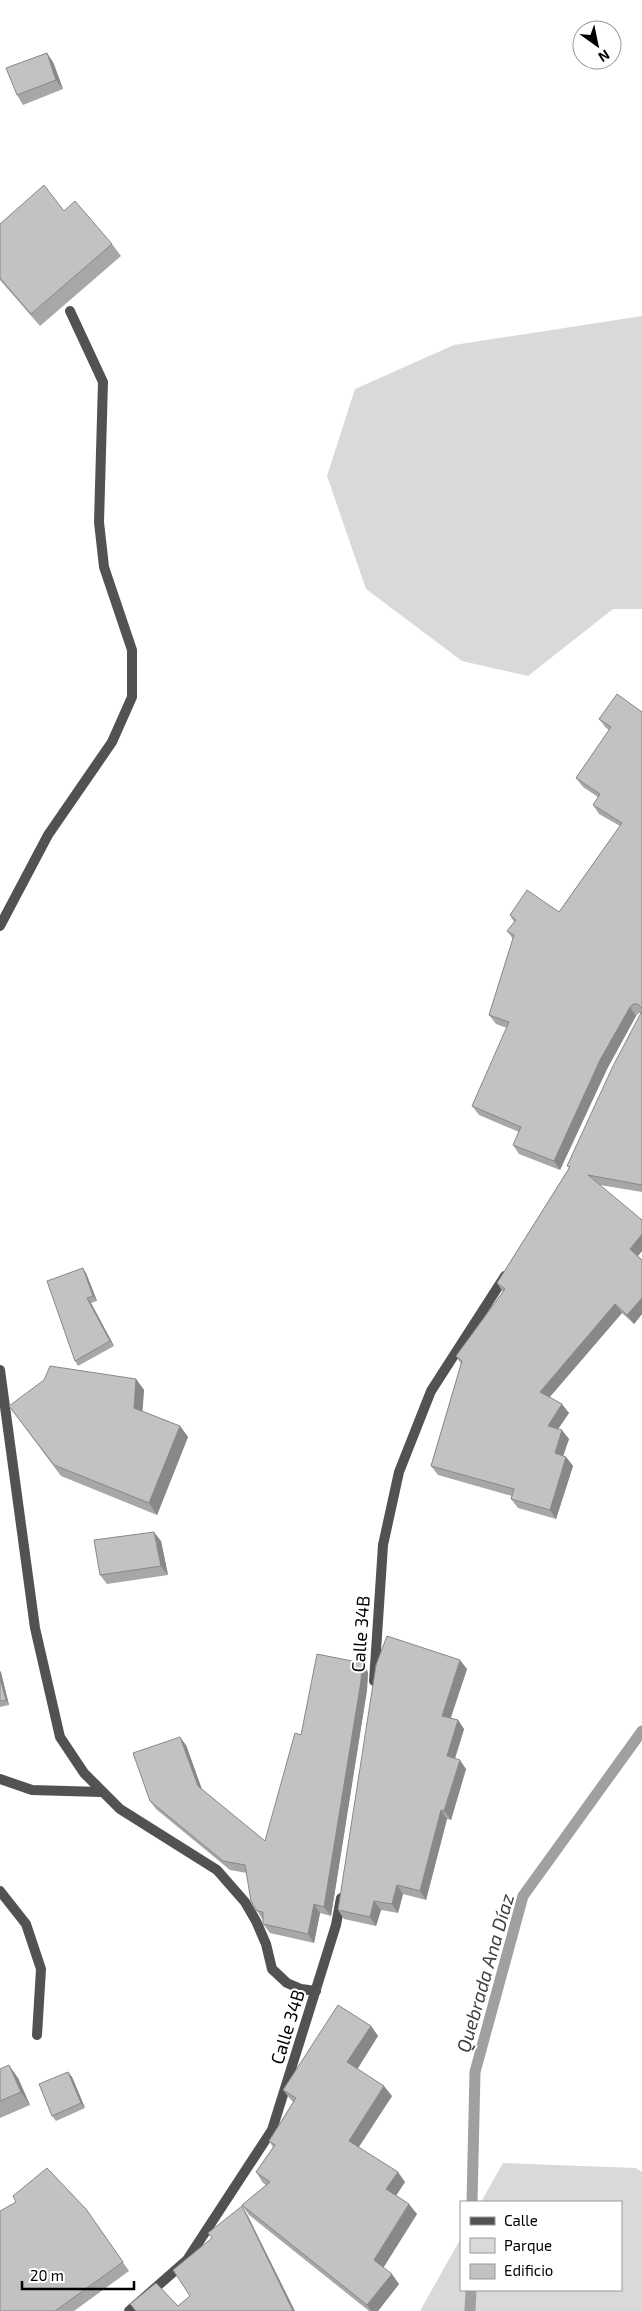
<svg xmlns="http://www.w3.org/2000/svg" width="642" height="2311" viewBox="0 0 642 2311" font-family="'Exo 2',sans-serif">
<style>
.green{fill:#d9d9d9}
.lines{fill:none;stroke-linecap:round;stroke-linejoin:round}
.stream{stroke:#a0a0a0;stroke-width:11}
.service{stroke:#525252;stroke-width:10}
.minor{stroke:#525252;stroke-width:10}
.wall{fill:#a7a7a7}
.shaded-wall{fill:#888}
.building{fill:#c2c2c2;stroke:#888}
.labels{text-anchor:middle;stroke-width:4;stroke-linejoin:round;paint-order:stroke}
.street-label{font-size:18px;fill:#000;stroke:#fff}
.water-label{font-size:19px;font-style:italic;fill:#414141;stroke:#fff}
</style>
<rect width="100%" height="100%" fill="#fff"/>
<g class="green">
<path d="M642,316V609H613L528,676L462,661L366,589L327,476L355,389L454,345Z"/>
<path d="M503,2163L636,2168L642,2172V2311H420L461,2238V2290H621V2202H481Z"/>
</g>
<g class="lines">
<g class="stream">
<path d="M472,2202L475,2072L523,1896L642,1731"/>
<path d="M470,2311L471,2290"/>
</g>
<g class="service">
<path d="M0,1779L32,1790L101,1792"/>
<path d="M0,1891L26,1924L41,1969L37,2035"/>
</g>
<g class="minor">
<path d="M0,926L48,835L112,742L132,697V650L104,567L99,522L103,382L70,311"/>
<path d="M0,1370L35,1628L60,1737L84,1773L120,1809L217,1870L245,1902L256,1921L266,1944L272,1969L287,1983L301,1989L316,1991"/>
<path d="M374,1681L383,1545L399,1472L431,1391L505,1276"/>
<path d="M129,2311L187,2260L272,2130L336,1925L341,1898"/>
</g>
</g>
<g class="wall">
<path d="M53,62L63,89L23,105L17,95Z"/>
<path d="M64,211L112,244L121,256L40,326L0,280V224Z"/>
<path d="M642,712V1192L600,1185L642,1251L638,1256L642,1260V1314L634,1324L622,1313L550,1397L569,1413L558,1429L569,1439L563,1456L566,1457L573,1466L556,1519L518,1508L511,1499L512,1496L438,1475L431,1466L461,1364L456,1356L503,1292L497,1283L569,1168L567,1166L641,1013H639L636,1016L607,1069L560,1170L519,1154L513,1145L519,1132L479,1115L472,1106L507,1028L496,1024L489,1015L513,939L507,931L514,922L510,915L559,912L620,826L599,814L593,805L598,797L583,787L576,778L609,730L606,728L599,719Z"/>
<path d="M86,1273L97,1301L91,1303L114,1346L78,1366L75,1361Z"/>
<path d="M136,1379L144,1390L142,1411L180,1426L188,1437L157,1515L61,1476L9,1406Z"/>
<path d="M161,1541L168,1575L107,1584L100,1575Z"/>
<path d="M467,1669L451,1718L458,1720L464,1729L455,1758L466,1769L451,1820L447,1819L426,1900L403,1894L398,1913L381,1910L376,1926L344,1919L338,1910Z"/>
<path d="M0,1671L9,1705L0,1707Z"/>
<path d="M368,1672L367,1690L331,1916L320,1913L314,1943L270,1933L263,1924V1920L257,1911L247,1873L230,1870L156,1809L150,1801L186,1745L202,1790L265,1841L301,1735Z"/>
<path d="M371,2026L378,2036L357,2068L392,2096L359,2147L405,2182L396,2195L417,2214L383,2267L399,2284L378,2311H369L249,2215L242,2205L266,2185L263,2183L256,2172L273,2147L269,2141L293,2102L291,2100L283,2090Z"/>
<path d="M0,2069L18,2078L30,2105L0,2118Z"/>
<path d="M68,2072L72,2077L85,2108L56,2121L52,2116Z"/>
<path d="M86,2209L129,2271L74,2311H0Z"/>
</g>
<g class="shaded-wall">
<path d="M47,53L53,62L63,89L56,80Z"/>
<path d="M630,1007L636,1016L607,1069L560,1170L554,1161L600,1060Z"/>
<path d="M642,1234V1251L636,1258L630,1249Z"/>
<path d="M83,1268L86,1273L97,1301L93,1296Z"/>
<path d="M87,1298L91,1303L114,1346L110,1341Z"/>
<path d="M642,1298V1314L634,1324L627,1315Z"/>
<path d="M615,1304L622,1313L546,1401L540,1392Z"/>
<path d="M136,1379L144,1390L142,1419L134,1408Z"/>
<path d="M562,1404L569,1413L554,1435L548,1426Z"/>
<path d="M180,1426L188,1437L157,1515L149,1503Z"/>
<path d="M562,1430L569,1439L561,1462L555,1453Z"/>
<path d="M566,1457L573,1466L556,1519L550,1510Z"/>
<path d="M154,1532L161,1541L168,1575L161,1566Z"/>
<path d="M460,1660L467,1669L448,1725L442,1716Z"/>
<path d="M362,1663L368,1672L367,1690L331,1916L324,1907Z"/>
<path d="M0,1671L1,1672L9,1705L6,1700L0,1678Z"/>
<path d="M458,1720L464,1729L453,1765L447,1756Z"/>
<path d="M180,1737L186,1745L204,1795L198,1786Z"/>
<path d="M460,1760L466,1769L451,1820L444,1811Z"/>
<path d="M441,1810L447,1819L426,1900L420,1891Z"/>
<path d="M397,1885L403,1894L398,1913L392,1904Z"/>
<path d="M374,1901L381,1910L376,1926L370,1917Z"/>
<path d="M314,1904L320,1913L314,1943L308,1934Z"/>
<path d="M371,2026L378,2036L355,2073L347,2062Z"/>
<path d="M9,2065L18,2078L30,2105L21,2092Z"/>
<path d="M68,2072L72,2077L85,2108L81,2103Z"/>
<path d="M384,2086L392,2096L356,2151L349,2141Z"/>
<path d="M398,2172L405,2182L394,2199L386,2189Z"/>
<path d="M409,2204L417,2214L382,2270L374,2260Z"/>
<path d="M242,2206L248,2216L295,2311H293Z"/>
<path d="M392,2274L399,2284L378,2311H371L367,2305Z"/>
</g>
<g class="building">
<path d="M47,53L56,80L17,95L6,68Z"/>
<path d="M44,185L64,211L75,201L112,244L31,314L0,278V224Z"/>
<path d="M617,694L642,712V1009L638,1004H633L630,1007L600,1060L554,1161L513,1145L521,1127L472,1106L509,1022L489,1015L514,935L507,931L516,920L510,915L527,890L559,912L622,823L593,805L600,794L576,778L611,727L599,719Z"/>
<path d="M642,1011V1185L588,1175L642,1220V1234L630,1249L642,1260V1298L627,1315L615,1304L540,1392L562,1404L548,1426L562,1430L555,1453L566,1457L550,1510L511,1499L514,1489L431,1466L462,1361L456,1356L505,1289L497,1283L570,1167L567,1166L613,1066Z"/>
<path d="M83,1268L93,1296L87,1298L110,1341L75,1361L47,1281Z"/>
<path d="M50,1366L136,1379L134,1408L180,1426L149,1503L54,1465L9,1406L44,1380Z"/>
<path d="M154,1532L161,1566L100,1575L94,1540Z"/>
<path d="M387,1636L460,1660L442,1716L458,1720L447,1756L460,1760L444,1811L441,1810L420,1891L397,1885L392,1904L374,1901L370,1917L338,1910L376,1665Z"/>
<path d="M317,1654L362,1663L361,1681L324,1907L314,1904L308,1934L263,1924V1912L257,1911L251,1901L245,1865L223,1861L150,1801L133,1753L180,1737L198,1786L265,1841L295,1733L301,1735Z"/>
<path d="M0,1678L6,1700L0,1701Z"/>
<path d="M338,2005L371,2026L347,2062L384,2086L349,2141L398,2172L386,2189L409,2204L374,2260L392,2274L367,2305L242,2205L270,2182L256,2172L275,2145L269,2141L296,2098L283,2090Z"/>
<path d="M9,2065L21,2092L0,2101V2069Z"/>
<path d="M68,2072L81,2103L52,2116L39,2084Z"/>
<path d="M47,2168L86,2209L123,2262L55,2311H0V2211L16,2202L13,2196Z"/>
<path d="M242,2206L293,2311H136L130,2304L156,2283L178,2306L190,2296L173,2270L212,2238L208,2233Z"/>
</g>
<g class="labels">
<g class="street-label">
<text transform="translate(361 1634) rotate(-86)" y="6">Calle 34B</text>
<text transform="translate(288 2027) rotate(-73)" y="6">Calle 34B</text>
</g>
<g class="water-label">
<text transform="translate(485 1973) rotate(-74)" y="7">Quebrada Ana Díaz</text>
</g>
</g>
<rect x="460" y="2201" width="162" height="90" fill="#ffffff" stroke="#999999"/>
<rect x="470" y="2217" width="25" height="8" fill="#525252" stroke="#999999"/>
<text x="504" y="2226" font-size="15" fill="#000000">Calle</text>
<rect x="470" y="2238" width="25" height="15" fill="#d9d9d9" stroke="#999999"/>
<text x="504" y="2251" font-size="15" fill="#000000">Parque</text>
<rect x="470" y="2264" width="25" height="15" fill="#c2c2c2" stroke="#999999"/>
<text x="504" y="2276" font-size="15" fill="#000000">Edificio</text>
<g transform="translate(597 45) rotate(147)"><circle r="24" fill="#ffffff" stroke="#999999"/>
<path d="M0-4L9 19L0 12L-9 19Z" fill="#000000"/>
<text y="-8" font-size="14" font-weight="bold" text-anchor="middle" fill="#000000">N</text>
</g>
<path d="M22 2281v8h112v-8" fill="none" stroke="#000000" stroke-width="2.5"/>
<text x="30" y="2281" font-size="15" fill="#000000" stroke="#ffffff" stroke-width="4" paint-order="stroke">20 m</text>
</svg>
